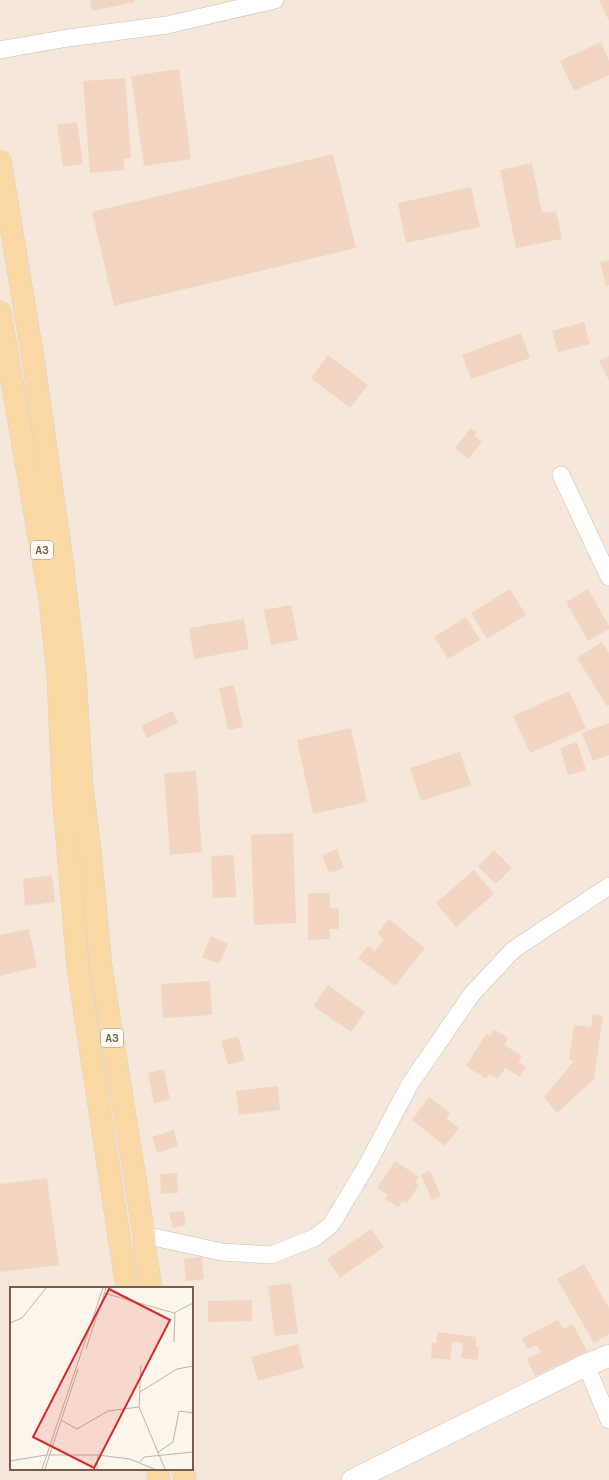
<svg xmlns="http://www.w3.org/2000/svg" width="609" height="1480" viewBox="0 0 609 1480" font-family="Karla,sans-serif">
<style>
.residential{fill:#f5e8da;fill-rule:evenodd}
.building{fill:#f3d5c3}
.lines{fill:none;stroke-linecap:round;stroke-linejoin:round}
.street-casing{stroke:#d1beb0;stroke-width:18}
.secondary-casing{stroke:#d6c0b0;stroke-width:23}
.primary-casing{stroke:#dad1cd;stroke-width:23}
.street{stroke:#fff;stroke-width:17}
.secondary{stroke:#fff;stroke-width:22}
.primary{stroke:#fbd9a5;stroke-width:22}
.labels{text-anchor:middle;stroke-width:3.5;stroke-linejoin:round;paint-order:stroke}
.shield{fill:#fffaf3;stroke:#a28b7f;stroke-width:1}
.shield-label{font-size:11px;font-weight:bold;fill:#7a5c4d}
.inset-road{fill:none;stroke:#c5b3a7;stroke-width:1}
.view{fill:#d62828;fill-opacity:0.15;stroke:#d62828;stroke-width:2}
.inset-edge{fill:none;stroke:#7a5c4d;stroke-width:2}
</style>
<rect width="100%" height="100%" fill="#fdf6ec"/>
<path class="residential" d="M0,0H609V1480H0ZM11,1288H192V1469H11Z"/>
<g class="building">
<path d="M90,0H134L135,2L92,11Z"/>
<path d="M599,0H609V21Z"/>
<path d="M601,42L609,61V75L574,91L560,61Z"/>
<path d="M179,69L191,159L144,166L131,76Z"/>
<path d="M125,78L131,158L124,159V170L90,173L83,81Z"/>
<path d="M77,122L83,164L63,167L57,125Z"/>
<path d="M333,154L356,248L114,306L92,212Z"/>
<path d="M532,163L542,213L556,211L562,239L516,248L500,170Z"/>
<path d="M471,187L480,227L406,243L398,203Z"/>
<path d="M609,260V285L606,286L600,262Z"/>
<path d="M584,322L590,344L558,352L552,331Z"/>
<path d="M521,333L530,358L471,379L462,355Z"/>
<path d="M328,355L368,385L350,408L311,378Z"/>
<path d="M609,356V381L599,361Z"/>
<path d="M471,428L477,432L474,435L482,442L468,459L455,448Z"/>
<path d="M510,589L526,615L487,639L471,613Z"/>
<path d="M588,589L609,626V629L588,641L566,602Z"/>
<path d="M291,605L298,640L271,645L264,610Z"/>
<path d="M466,617L480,640L448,659L434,637Z"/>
<path d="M244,619L249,649L194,659L189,628Z"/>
<path d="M602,642L609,653V705L607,706L577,658Z"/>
<path d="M234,685L243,727L228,730L219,688Z"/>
<path d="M569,691L586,728L530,753L513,716Z"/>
<path d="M172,711L178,723L147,738L141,726Z"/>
<path d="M609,723V755L593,761L582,733Z"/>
<path d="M351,728L367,802L313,814L297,740Z"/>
<path d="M577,742L586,770L568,775L560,748Z"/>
<path d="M460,752L471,785L421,801L410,768Z"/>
<path d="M196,771L202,852L170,855L164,773Z"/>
<path d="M293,833L296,923L254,925L251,835Z"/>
<path d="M337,849L344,868L329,873L322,855Z"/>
<path d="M494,850L512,868L496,884L478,866Z"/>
<path d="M234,855L236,897L213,898L211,856Z"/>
<path d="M474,870L494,894L456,927L436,903Z"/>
<path d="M52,875L55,902L25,906L23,879Z"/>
<path d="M308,893H330V908H339V929H330V939L308,940Z"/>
<path d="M389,919L425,948L395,986L358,958L368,946L375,951L384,939L377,934Z"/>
<path d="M29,929L37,967L0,976V935Z"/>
<path d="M211,936L228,944L219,964L202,957Z"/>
<path d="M210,981L212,1015L163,1018L161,984Z"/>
<path d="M328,985L365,1012L351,1032L313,1006Z"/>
<path d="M593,1014L603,1016L594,1079L557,1113L544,1097L574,1061L569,1060L574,1025L591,1027Z"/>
<path d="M494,1029L508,1038L505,1045L522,1056L518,1062L526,1067L520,1077L505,1068L498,1079L489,1074L486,1079L466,1066L486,1034L490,1036Z"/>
<path d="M238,1036L245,1060L228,1065L221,1041Z"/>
<path d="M164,1069L170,1100L154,1103L148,1073Z"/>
<path d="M278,1086L280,1110L239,1115L236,1091Z"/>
<path d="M429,1097L450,1113L446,1118L459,1128L445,1146L412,1120Z"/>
<path d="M174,1130L178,1146L157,1153L152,1137Z"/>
<path d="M395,1161L419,1177L415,1182L419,1185L407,1203L403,1201L398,1207L385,1199L388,1195L377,1188Z"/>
<path d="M430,1171L441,1196L432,1200L421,1175Z"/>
<path d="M177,1173L178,1193L161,1194L160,1174Z"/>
<path d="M47,1178L59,1265L0,1272V1184Z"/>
<path d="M184,1211L186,1225L173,1228L169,1213Z"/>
<path d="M371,1229L384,1247L340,1278L327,1259Z"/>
<path d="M202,1257L204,1279L186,1281L184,1259Z"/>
<path d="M584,1264L609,1308V1334L594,1343L557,1279Z"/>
<path d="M291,1283L298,1333L275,1336L268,1286Z"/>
<path d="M252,1300V1321L208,1322V1301Z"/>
<path d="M558,1320L563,1329L573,1324L587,1351L535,1376L527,1359L541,1352L537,1345L527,1349L522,1338Z"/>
<path d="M438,1332L476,1337V1347H479L478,1360L461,1358L463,1343L452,1342L450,1360L431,1358L432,1343H436Z"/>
<path d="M298,1344L304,1368L258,1381L251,1357Z"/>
</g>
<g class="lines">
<defs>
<g id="street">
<path d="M0,50L68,38L167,25L275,0"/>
<path d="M561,475L609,577"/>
<path d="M144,1235L222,1252L271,1255L314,1238L331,1225L368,1163L410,1084L471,995L513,950L609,886"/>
<path d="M586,1365L609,1420"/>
</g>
<path id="secondary" d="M353,1480L586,1365L609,1356"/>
<g id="primary">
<path d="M0,161L34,365L62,560L75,673L82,788L90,850L101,967L144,1235L145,1250L151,1288"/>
<path d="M0,312L50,600L58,676L63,791L78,968L127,1288"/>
<path d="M157,1469L159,1480"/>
<path d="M183,1469L185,1480"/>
</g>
</defs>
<use href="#street" class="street-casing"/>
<use href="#secondary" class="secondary-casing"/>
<use href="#primary" class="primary-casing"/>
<use href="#street" class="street"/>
<use href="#secondary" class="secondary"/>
<use href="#primary" class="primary"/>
</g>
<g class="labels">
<g class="shield">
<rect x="31" y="541" width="22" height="18" rx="3"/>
<rect x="101" y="1029" width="22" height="18" rx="3"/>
</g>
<g class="shield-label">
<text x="42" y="554">A3</text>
<text x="112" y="1042">A3</text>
</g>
</g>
<g transform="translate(10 1287)">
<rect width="183" height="183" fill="#fdf6ec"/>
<path class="inset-road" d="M94,6L164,26L183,16M0,36L12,31L36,1M164,55L165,26M76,62L96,1M131,78L129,120L155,182M130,105L167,82L183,79M51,133L67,142L98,124L129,120M147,166L163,155L169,124L183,126M0,174L36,168H88L120,172L144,182M130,175L134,170L183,165M32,182L93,1M35,182L68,82M87,182L88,168"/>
<path class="view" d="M99,2L160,33L84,181L23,150Z"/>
<rect width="183" height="183" class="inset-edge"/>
</g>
</svg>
